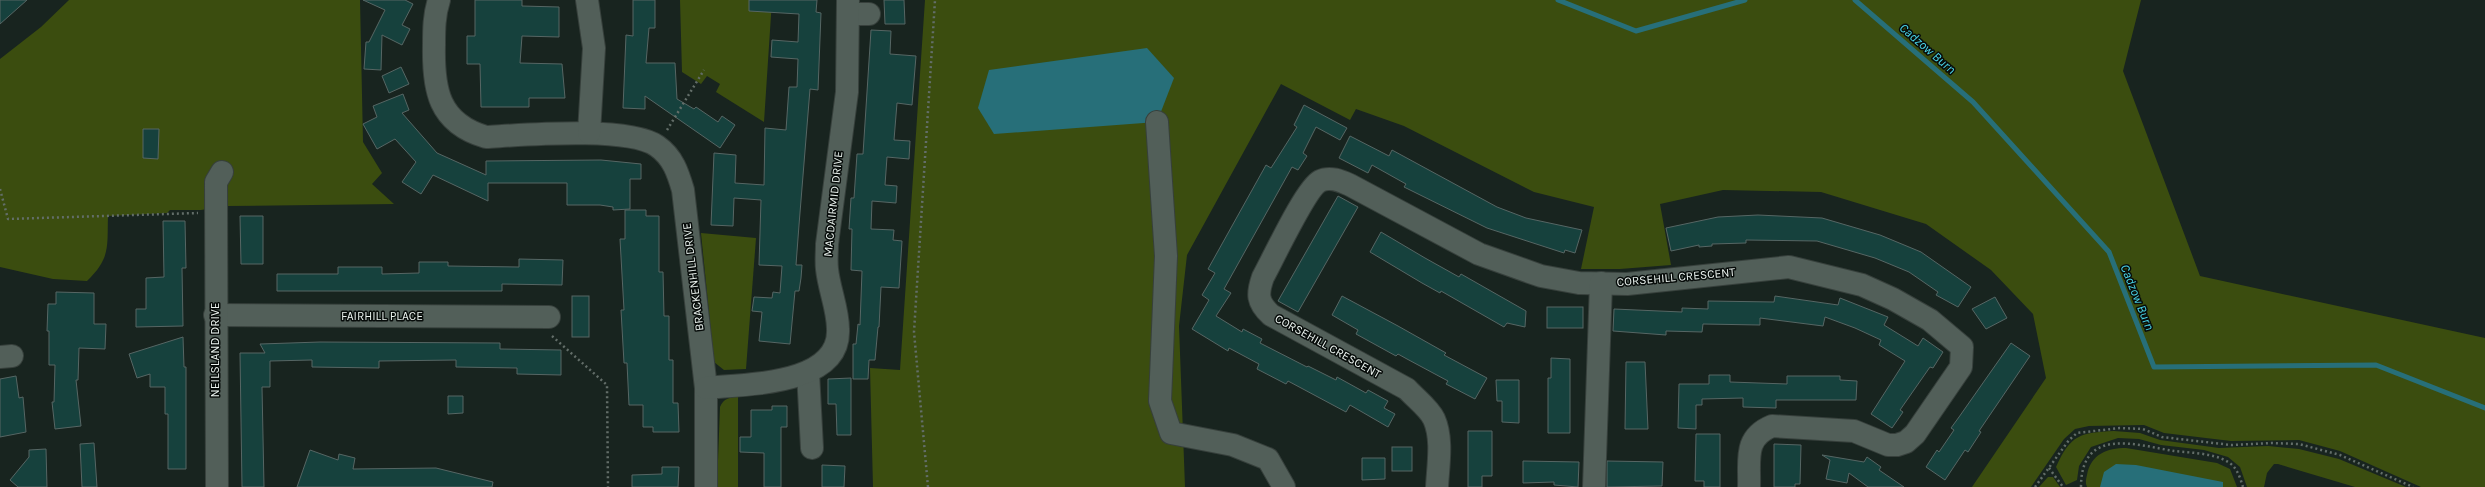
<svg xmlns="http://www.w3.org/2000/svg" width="2485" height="487" viewBox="0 0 2485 487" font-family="Karla,sans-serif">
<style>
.green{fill:#3b4d0f}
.water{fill:#276f79}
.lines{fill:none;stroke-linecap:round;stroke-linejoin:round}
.stream{stroke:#276f79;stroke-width:5}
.building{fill:#16413d;stroke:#566664}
.minor-casing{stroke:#37403c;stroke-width:24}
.path{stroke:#636e69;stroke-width:2.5;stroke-dasharray:2 3;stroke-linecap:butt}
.minor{stroke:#525f59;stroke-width:22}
.labels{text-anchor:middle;stroke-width:3;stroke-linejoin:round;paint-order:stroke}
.street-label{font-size:12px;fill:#ecf4f0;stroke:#070c0a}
.water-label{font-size:13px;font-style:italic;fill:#4ad5e7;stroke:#070c0a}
</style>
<rect width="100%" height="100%" fill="#18241f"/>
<g class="green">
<path d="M69,0H360L363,142L382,173L372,184L394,204L226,206L201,210H170L167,213L108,216C107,246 111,258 87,281L53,279L0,267V59L41,27Z"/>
<path d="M680,0H772L764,122L716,92L720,84L707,76L701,84L682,72Z"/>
<path d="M925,0H2141L2123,71L2200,276L2485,338V487H2421L2340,451L2299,440L2231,441L2164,433L2144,425L2089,426L2075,429L2064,439L2031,487H1972L2046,378L2033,314L1991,270L1926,224L1821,192L1723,190L1660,204L1671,265L1620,269H1581L1594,207L1534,192L1404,126L1356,109L1350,120L1281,84L1187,255L1179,326L1185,487H873L870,368L900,370Z"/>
<path d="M701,233L756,238L746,369L724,370L714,362Z"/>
<path d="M738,396V487H717L720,407C724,398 729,398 738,396Z"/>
<path d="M2114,431L2140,433L2160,440L2219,448L2268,446L2299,449L2339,459L2406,487H2355L2278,464H2274L2267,473L2264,487H2247L2240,467L2228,457L2204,450L2161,445L2139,439L2118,438L2091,447L2079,466L2077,480L2066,485L2056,467C2071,434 2080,433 2114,431Z"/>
<path d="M2126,448L2217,463L2230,469L2237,487H2087C2085,483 2086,479 2087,475C2091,454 2107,448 2126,448Z"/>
<path d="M2048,477H2053L2060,487H2039Z"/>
</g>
<g class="water">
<path d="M1147,48L1174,78L1157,122L994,134L978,108L989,70Z"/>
<path d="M2116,464L2136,465L2223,482V487H2100L2104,472Z"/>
</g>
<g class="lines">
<g class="stream">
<path d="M1558,0L1636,31L1745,0"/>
<path d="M1855,0L1973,102L2109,252L2154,367L2376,365L2485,408"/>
</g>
</g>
<g class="building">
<path d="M0,0H27L0,24Z"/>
<path d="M363,0H405L413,4L402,25L410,29L402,45L382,35L381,70L364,69L366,42H369L385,10Z"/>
<path d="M475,0H522V6L559,7V37L522,36L520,63L562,64L565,98H529V107H481L480,64H467V36H475Z"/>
<path d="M633,0H655V28H649L646,63H675L677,99L694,109L696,107L718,122L722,116L735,125L720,148L645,96V109L623,108L626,35L633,36Z"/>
<path d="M749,0H817L816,12L821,13L818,90L810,89L799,225L796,265H802L801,278L799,291H795L790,344L759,341L762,312L752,311L754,297L772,298L773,292L780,293L782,266L759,265L761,200L734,198L733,226L711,225L714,153L736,155L735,183L764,185L765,128L786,130L789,87H797L798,59L771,57L772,40L798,42L799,14L749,11Z"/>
<path d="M884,0H904L905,24H885Z"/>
<path d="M871,30L891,31L890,54L916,56L912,105L897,103L894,140L910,141L909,159L887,157L885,185L897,186L896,203L872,201L871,229L894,230L893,240L902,241L899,288L881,287L879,327H878L875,360H869L868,379H853V344H856L858,324L860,325L862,271L851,270L852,229H849L851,198H854L857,154H863Z"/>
<path d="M401,67L409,84L389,93L382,76Z"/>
<path d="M403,94L409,110L402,113L437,153L486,175V161L601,160L641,164V179H630V209L613,210V207L600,205H567V183H488V201L433,175L421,194L402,182L416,162L395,139L377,149L363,124L377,117L373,106Z"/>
<path d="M1304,105L1347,128L1340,140L1316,127L1303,153L1307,156L1298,170L1292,167L1224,289L1231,293L1216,316L1242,332L1243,329L1262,339L1260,343L1307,367L1308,366L1336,380L1337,377L1366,393L1368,390L1388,401L1384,408L1395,414L1388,427L1350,405L1346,412L1288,381L1286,384L1257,369L1259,364L1229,348L1228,351L1192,329L1209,300L1202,295L1215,273L1208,269L1266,165L1271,168L1297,127L1294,125Z"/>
<path d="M143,129H159L158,159L143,158Z"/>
<path d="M1350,136L1389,156L1392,150L1497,207L1526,218L1582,230L1575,253L1565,250L1564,253L1487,228L1404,187L1406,184L1372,165L1368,173L1339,158Z"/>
<path d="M1338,196L1358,207L1298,312L1278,301Z"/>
<path d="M625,210H646V216H659V272H663L664,316H669V360H673V403H678L679,432H653V427H643V405H629L627,363H624L621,310H624L620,239H625Z"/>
<path d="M1758,215L1822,218L1880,235L1921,252L1971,287L1958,307L1936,295L1938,292L1909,272L1875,258L1817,241L1746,240V243L1712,244V246L1699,247V245L1671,251L1666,228L1718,217Z"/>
<path d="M240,216H263V264H241Z"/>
<path d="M163,221H185L186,268H182L183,326L136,327V309H146V278L164,277Z"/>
<path d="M1381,232L1425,258L1459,277L1461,274L1526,311L1525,327L1507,323L1504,327L1441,291L1440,293L1422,283L1370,252Z"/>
<path d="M519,259L563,260L562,285L502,284V291H277V274H338V267H382V274L419,273V262H448V266L519,267Z"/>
<path d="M56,292L94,293V324H106L105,349L79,348L78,380H76L81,426L55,429L52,402H54L55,365H49V331H47L48,304H56Z"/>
<rect x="572" y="296" width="17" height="41"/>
<path d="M1342,296L1398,326L1446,353L1444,355L1487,378L1475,399L1446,384L1448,381L1407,359L1398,354L1396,356L1356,334L1358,330L1332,315Z"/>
<path d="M1775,296L1838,305L1840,298L1888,317L1884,325L1918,346L1923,338L1943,352L1933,368L1930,367L1900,410L1903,412L1892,428L1871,414L1905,361L1879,345L1881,340L1855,328L1825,317L1823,326L1760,318V325L1703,324L1702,332L1666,331V335L1613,331L1614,309L1682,312V308L1708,309V301L1774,302Z"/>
<path d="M1995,297L2007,318L1986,329L1972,309Z"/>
<rect x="1547" y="307" width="36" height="21"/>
<path d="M183,337L184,367H186V469H168V414H165V387H150V374L137,378L129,354Z"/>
<path d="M320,342L500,343V349L561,350V375L517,374V368L456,367V360L379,361V368L312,367V360L270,361V387H262L264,487H242L240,353H265L260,344Z"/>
<path d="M2011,343L2030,356L1979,431L1981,432L1968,452L1965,450L1945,480L1926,467L1937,450L1939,452L1954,430L1951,428L1959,417Z"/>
<path d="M1551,358L1570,359V433H1548V378H1551Z"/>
<path d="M1626,362H1645L1648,429H1625Z"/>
<path d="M1709,375H1730V382L1787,384V376H1840V380L1857,381L1856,400H1776V408L1743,407V398L1702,399V405H1696V429L1678,428L1679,384H1709Z"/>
<path d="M16,376L19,398L23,397L26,432L0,437V379Z"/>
<path d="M851,378V435H837L836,404H828V379Z"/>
<path d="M1496,380H1519V423L1502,422V401H1497Z"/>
<path d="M448,396H463V413L448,414Z"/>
<path d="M772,406H787V427H781V487H764V453L740,452V437H751V410H772Z"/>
<path d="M1468,431H1492V476H1482V487H1468Z"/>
<path d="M1696,434H1720V487H1704V481H1695Z"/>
<path d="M94,443L97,487H82L80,444Z"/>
<path d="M1774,444L1801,445L1800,484H1795V487H1774Z"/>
<rect x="1392" y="447" width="20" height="24"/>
<path d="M46,449L47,487H18L10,480L29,457V450Z"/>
<path d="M310,450L338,460L339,454L355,458L353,469L436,468L493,482L492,487H297Z"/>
<path d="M1822,455L1864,462L1867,457L1881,467L1879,470L1904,487H1868L1849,473L1847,483L1826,479L1830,460Z"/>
<path d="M1362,458H1385V479L1362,480Z"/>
<path d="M1523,461L1579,462L1578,487L1554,485V482L1523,483Z"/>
<path d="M1607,461L1663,462L1662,486L1607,487Z"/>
<path d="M822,465L845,466L844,487H822Z"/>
<path d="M662,467H679L678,487H632V475L662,474Z"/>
</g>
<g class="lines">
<defs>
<g id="minor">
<path d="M439,0C434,15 434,30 434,45C433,89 438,123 486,137C523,135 628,126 657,146C673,157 678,173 683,190L706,388V487"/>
<path d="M587,0L594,48L589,133"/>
<path d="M848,14H869"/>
<path d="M1157,122L1166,256L1160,401L1171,433L1233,445L1268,459L1284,487"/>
<path d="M215,315L549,317"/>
<path d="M0,357L12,356"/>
<path d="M808,372L812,448"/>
<path d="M706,388C744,384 841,386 838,329C838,309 829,289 827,269C826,261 827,252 827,244L847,92L848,0"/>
<path d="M217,487L216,182L222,172"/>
<path d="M1437,487C1438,466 1443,439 1434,419C1429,408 1415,398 1407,389L1271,315C1257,302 1257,294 1263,277C1273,259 1306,188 1320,181C1330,176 1341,181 1350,185L1479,254L1541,276L1579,283L1627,284L1789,267L1862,285L1893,299L1930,320L1962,347L1961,367L1915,434L1906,442L1897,445H1888L1854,431L1772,426C1743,438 1750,460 1749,487"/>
<path d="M1594,487L1601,283"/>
</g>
</defs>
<use href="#minor" class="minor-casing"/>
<g class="path">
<path d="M667,130L704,70"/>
<path d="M0,189L8,219L198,213"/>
<path d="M552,336L607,385L608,487"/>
<path d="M2049,468L2063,487"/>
<path d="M928,487L914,332L935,0"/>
<path d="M2035,487L2069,440L2077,433L2120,428L2143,429L2162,437L2231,445L2272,443L2299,444L2340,455L2413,487"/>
<path d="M2081,487C2081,426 2136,445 2174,451C2192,453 2222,453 2234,467C2239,473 2241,481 2243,487"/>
</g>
<use href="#minor" class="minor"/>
</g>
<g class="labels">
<g class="street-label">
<text transform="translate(833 204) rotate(-84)" y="4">MACDAIRMID DRIVE</text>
<text transform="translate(693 277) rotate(-97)" y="4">BRACKENHILL DRIVE</text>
<text transform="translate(1676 277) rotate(-5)" y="4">CORSEHILL CRESCENT</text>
<text x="382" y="320">FAIRHILL PLACE</text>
<text transform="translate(1328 346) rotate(29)" y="4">CORSEHILL CRESCENT</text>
<text transform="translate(215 350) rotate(-90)" y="4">NEILSLAND DRIVE</text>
</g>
<g class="water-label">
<text transform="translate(1928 48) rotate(41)" y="5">Cadzow Burn</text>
<text transform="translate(2138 297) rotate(68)" y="5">Cadzow Burn</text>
</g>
</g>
</svg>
